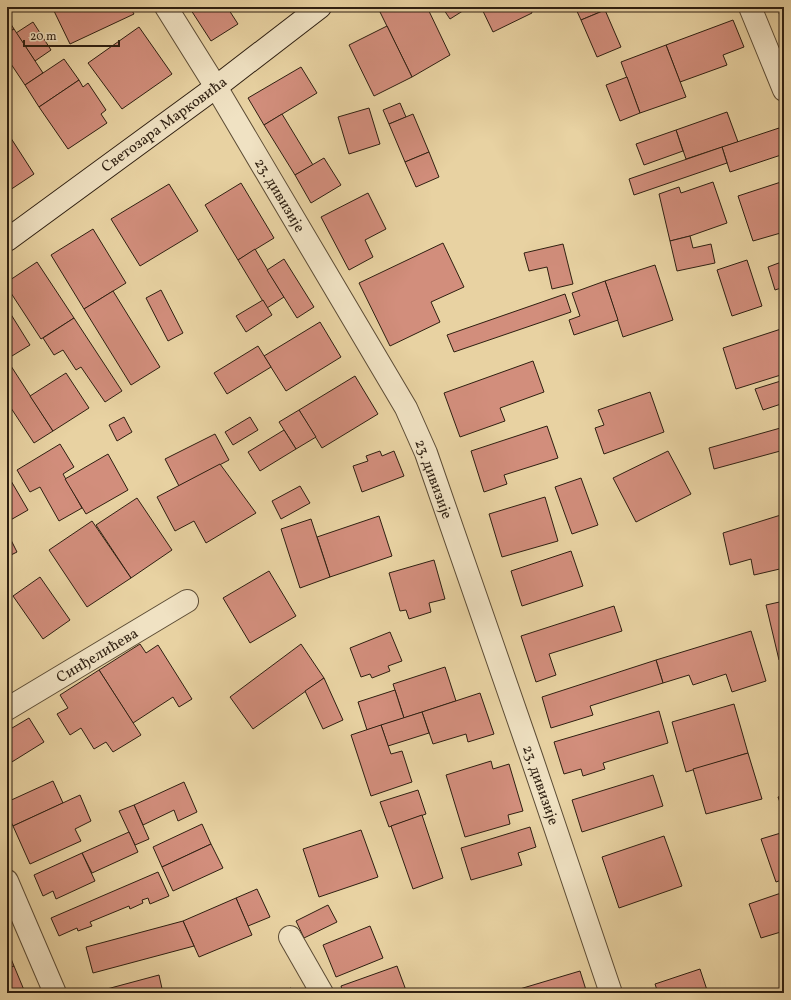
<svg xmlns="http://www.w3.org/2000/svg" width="791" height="1000" viewBox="0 0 791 1000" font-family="Vollkorn,serif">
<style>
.building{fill:#d28e7c;stroke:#2e1f11}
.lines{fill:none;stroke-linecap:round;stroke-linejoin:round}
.street-casing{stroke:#5c4c35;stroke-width:24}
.secondary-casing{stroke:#2e1f11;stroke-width:24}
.street{stroke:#f0e2c3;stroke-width:22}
.secondary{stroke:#f0e2c3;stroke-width:22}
.labels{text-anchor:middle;stroke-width:3;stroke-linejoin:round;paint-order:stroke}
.street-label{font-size:15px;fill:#2e1f11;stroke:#f0e2c3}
</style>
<rect width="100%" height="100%" fill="#e8d2a2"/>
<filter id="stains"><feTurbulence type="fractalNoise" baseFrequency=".005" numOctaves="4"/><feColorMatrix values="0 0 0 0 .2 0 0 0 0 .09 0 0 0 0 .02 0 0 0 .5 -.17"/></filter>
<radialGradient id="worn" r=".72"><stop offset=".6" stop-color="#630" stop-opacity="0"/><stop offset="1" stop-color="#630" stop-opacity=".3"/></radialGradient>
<g class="building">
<path d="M61,7H130L134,14L70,44L54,11Z"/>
<path d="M189,7H227L238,24L211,41Z"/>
<path d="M387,7H427L450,55L412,77L380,12Z"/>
<path d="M442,7H469L450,19Z"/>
<path d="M481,7H530L532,13L493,32Z"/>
<path d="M575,7H612L581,20Z"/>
<path d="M605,10L621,47L597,57L581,20Z"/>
<path d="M784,11V26L779,13Z"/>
<path d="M7,18L14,29L7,33Z"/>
<path d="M733,20L744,47L723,55L727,65L680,82L666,45Z"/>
<path d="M33,22L51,50L35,61L16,33Z"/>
<path d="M387,26L412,77L374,96L349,45Z"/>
<path d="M139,27L172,74L122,109L88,63Z"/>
<path d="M14,29L43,73L25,85L7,58V33Z"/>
<path d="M666,45L686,97L640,113L621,62Z"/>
<path d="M64,59L79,80L39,107L25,85Z"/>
<path d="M301,67L317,93L264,125L248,98Z"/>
<path d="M627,77L640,113L620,121L606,85Z"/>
<path d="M79,80L83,87L88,83L106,110L101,114L107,123L68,149L39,107Z"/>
<path d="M400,103L406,117L389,124L383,110Z"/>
<path d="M369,108L380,144L349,154L338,117Z"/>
<path d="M727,112L738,142L686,159L676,130Z"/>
<path d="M282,114L313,165L295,175L264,125Z"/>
<path d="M413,114L429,152L405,162L389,124Z"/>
<path d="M779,128L784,142V154L730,172L722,147Z"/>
<path d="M676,130L683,151L644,165L636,144Z"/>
<path d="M7,132L34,174L7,192Z"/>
<path d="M722,147L727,163L634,195L629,179Z"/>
<path d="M429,152L439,177L416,187L405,162Z"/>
<path d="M324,158L341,185L311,203L295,175Z"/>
<path d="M784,181V232L753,241L738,196Z"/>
<path d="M713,182L727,223L690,236L670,241L659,194L679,187L681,193Z"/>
<path d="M241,183L274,238L238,260L205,205Z"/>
<path d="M169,184L198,231L140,266L111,219Z"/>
<path d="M368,193L386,229L365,240L373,257L349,270L321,217Z"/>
<path d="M93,229L126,283L84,309L51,255Z"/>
<path d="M690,236L693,248L711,244L715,263L677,271L670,241Z"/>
<path d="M443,243L464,287L431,302L440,322L390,346L359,283Z"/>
<path d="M563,244L573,284L552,289L547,267L529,271L524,253Z"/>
<path d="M255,249L284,297L267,308L238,260Z"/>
<path d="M284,259L314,307L297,318L267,270Z"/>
<path d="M747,260L762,306L732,316L717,270Z"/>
<path d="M784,261V287L775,290L768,267Z"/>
<path d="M37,262L74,318L41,339L7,287V282Z"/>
<path d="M655,265L673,320L623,337L605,281Z"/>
<path d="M605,281L618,320L574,335L569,320L580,316L572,293Z"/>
<path d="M161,290L183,333L168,341L146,298Z"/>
<path d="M113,291L160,367L131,385L84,309Z"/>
<path d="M565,294L571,312L454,352L447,335Z"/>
<path d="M263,300L272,315L246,332L236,316Z"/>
<path d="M7,308L30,345L7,359Z"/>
<path d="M74,318L122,391L105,402L81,367L76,370L63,350L54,355L43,338Z"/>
<path d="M320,322L341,357L286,391L264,356Z"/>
<path d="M784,328V374L736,389L723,348Z"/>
<path d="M258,346L271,367L227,394L214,373Z"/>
<path d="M533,361L544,392L500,408L505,421L460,437L444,393Z"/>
<path d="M11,366L53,431L34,443L7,402V369Z"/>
<path d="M66,373L89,408L53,431L30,396Z"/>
<path d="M355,376L378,414L322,448L299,410Z"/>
<path d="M784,380V403L763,410L755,389Z"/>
<path d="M650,392L664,432L604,454L595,428L604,425L598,410Z"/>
<path d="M299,410L316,437L296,449L279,422Z"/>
<path d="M124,417L132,432L117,441L109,425Z"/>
<path d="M250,417L258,430L233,445L225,432Z"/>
<path d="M547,426L558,458L504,475L507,484L484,492L471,451Z"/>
<path d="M784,427V450L714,469L709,448Z"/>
<path d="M284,430L296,449L260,471L248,452Z"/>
<path d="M215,434L229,460L179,486L165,459Z"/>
<path d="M60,444L74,467L63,474L82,508L59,521L40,487L30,492L17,470Z"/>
<path d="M380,451L382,456L394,451L404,476L362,492L353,466L368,461L366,456Z"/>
<path d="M668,451L691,494L636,522L613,478Z"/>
<path d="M108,454L128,490L86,514L65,479Z"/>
<path d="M220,464L256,513L206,543L194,521L175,531L157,497Z"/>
<path d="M7,474L28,510L7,522Z"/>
<path d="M581,478L598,525L572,534L555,487Z"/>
<path d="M300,486L310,503L281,519L272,501Z"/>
<path d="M545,497L558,541L502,557L489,514Z"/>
<path d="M137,498L172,550L131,578L96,525Z"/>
<path d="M784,514V548H783L784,568L754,575L751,559L730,565L723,533Z"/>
<path d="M379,516L392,556L330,577L317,537Z"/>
<path d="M311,519L330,577L300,588L281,529Z"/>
<path d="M92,521L131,578L87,607L49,550Z"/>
<path d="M7,532L17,552L7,557Z"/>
<path d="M571,551L583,586L522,606L511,571Z"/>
<path d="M434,560L445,599L429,603L431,612L409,619L406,610L400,611L389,573Z"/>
<path d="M269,571L296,616L250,643L223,598Z"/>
<path d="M40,577L70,620L43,639L13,596Z"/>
<path d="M784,601V658L779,660L766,605Z"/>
<path d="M614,606L622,631L549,654L556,675L536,682L521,636Z"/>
<path d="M751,631L766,681L732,692L726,674L693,685L689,675L663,683L656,660Z"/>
<path d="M390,632L402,661L388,666L390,671L372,678L370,674L361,677L350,648Z"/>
<path d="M140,644L146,653L158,645L192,699L179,707L173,697L133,723L99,670Z"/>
<path d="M301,644L324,678L253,729L230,697Z"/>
<path d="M656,660L663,683L590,706L593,715L551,728L542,697Z"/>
<path d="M445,667L456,701L404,718L393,684Z"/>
<path d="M99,670L141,735L113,752L106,742L94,749L81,728L70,735L57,714L68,708L60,695Z"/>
<path d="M324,678L343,720L323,729L305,691Z"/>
<path d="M395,690L404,718L367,730L358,702Z"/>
<path d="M480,693L494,734L468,742L466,734L433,744L422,712Z"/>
<path d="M734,704L748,753L686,772L672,722Z"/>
<path d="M659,711L668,743L603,763L605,769L583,776L581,769L564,774L554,742Z"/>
<path d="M422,712L429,733L388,746L381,725Z"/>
<path d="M29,718L44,742L7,765V731Z"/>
<path d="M381,725L391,754L402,751L412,782L371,796L351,735Z"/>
<path d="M748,753L762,799L706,814L693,769Z"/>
<path d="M491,761L493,769L509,764L523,811L508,815L510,824L465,837L446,775Z"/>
<path d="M653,775L663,806L582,832L572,800Z"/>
<path d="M53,781L63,803L13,826L7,814V802Z"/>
<path d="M184,782L197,812L178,821L174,810L143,825L134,805Z"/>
<path d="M418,790L426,814L389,827L380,802Z"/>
<path d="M80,795L91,821L75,829L81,841L30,864L13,826Z"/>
<path d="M784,795V813L778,797Z"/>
<path d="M134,805L149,839L135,845L119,811Z"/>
<path d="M422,815L443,878L413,889L391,826Z"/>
<path d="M202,824L211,844L162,867L153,847Z"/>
<path d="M530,827L536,847L518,853L522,865L471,880L461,848Z"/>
<path d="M361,830L378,877L319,897L303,849Z"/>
<path d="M129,832L138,852L92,873L82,853Z"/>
<path d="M784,832V879L776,882L761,839Z"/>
<path d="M664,836L682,886L619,908L602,857Z"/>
<path d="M211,844L223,868L173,891L162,867Z"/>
<path d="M82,853L95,881L56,899L53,891L43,896L34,875Z"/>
<path d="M158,872L169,896L150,904L148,898L142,900L143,903L130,909L129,906L90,922L92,926L78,931L77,928L59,936L51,918Z"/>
<path d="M257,889L270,917L248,926L236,898Z"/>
<path d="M784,892V931L761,938L749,904Z"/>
<path d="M236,898L252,935L199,957L183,921Z"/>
<path d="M328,905L337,922L304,938L296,921Z"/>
<path d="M183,921L194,946L93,973L86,947Z"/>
<path d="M370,926L383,958L336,977L323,945Z"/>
<path d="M7,949L14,966L7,969Z"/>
<path d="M14,966L24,990L17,993H7V969Z"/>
<path d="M397,966L407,993H343L341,986Z"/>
<path d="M700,969L708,993H658L655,984Z"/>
<path d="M580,971L587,993H513V991Z"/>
<path d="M159,975L163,993H92Z"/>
<path d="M291,988L292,993H277Z"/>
</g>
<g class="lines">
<defs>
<g id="street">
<path d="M166,7L216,87L406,408L426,453L531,756L611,993"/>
<path d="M750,7L784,90"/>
<path d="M7,709L187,601"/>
<path d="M7,881L55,993"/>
<path d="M290,937L322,993"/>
</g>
<path id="secondary" d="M7,240L216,87L320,7"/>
</defs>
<use href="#street" class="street-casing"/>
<use href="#secondary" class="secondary-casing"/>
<use href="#street" class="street"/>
<use href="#secondary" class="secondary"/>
</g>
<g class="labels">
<g class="street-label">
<text transform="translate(164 124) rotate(-36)" y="5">Светозара Марковића</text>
<text transform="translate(280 195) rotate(59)" y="5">23. дивизије</text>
<text transform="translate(434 479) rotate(70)" y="5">23. дивизије</text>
<text transform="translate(97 655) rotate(-31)" y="5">Синђелићева</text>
<text transform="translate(541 785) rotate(71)" y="5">23. дивизије</text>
</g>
</g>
<rect width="791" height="1000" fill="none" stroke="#e8d2a2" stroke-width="24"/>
<rect x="8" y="8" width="775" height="984" fill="none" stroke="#2e1f11" stroke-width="2"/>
<rect x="12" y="12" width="767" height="976" fill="none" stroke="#2e1f11"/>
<path d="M24 40v6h95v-6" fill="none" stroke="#2e1f11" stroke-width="2"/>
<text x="30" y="40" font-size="12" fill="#2e1f11" stroke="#f0e2c3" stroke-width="3" paint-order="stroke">20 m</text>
<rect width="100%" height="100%" filter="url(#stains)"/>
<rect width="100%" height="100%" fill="url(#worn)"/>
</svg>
